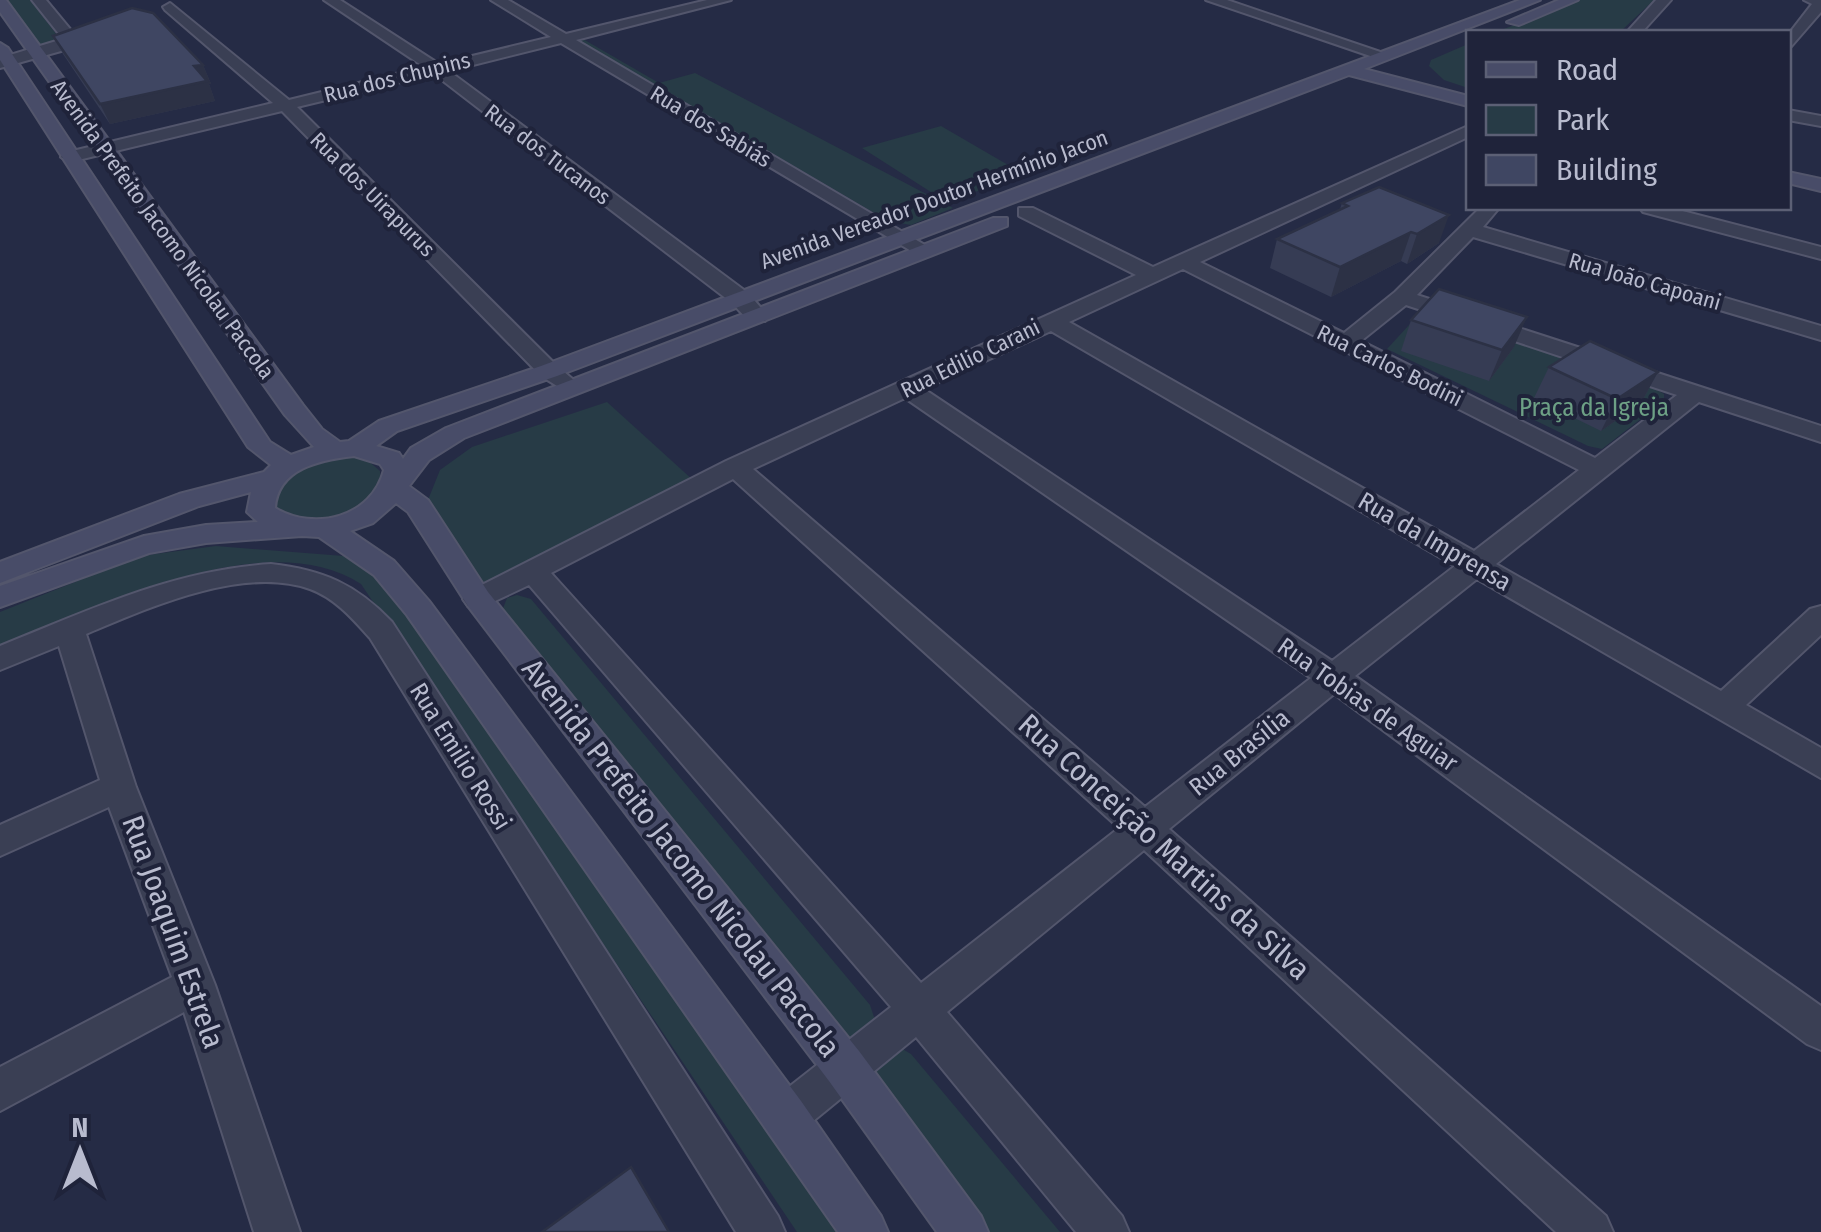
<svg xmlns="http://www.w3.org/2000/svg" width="1821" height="1232" viewBox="0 0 1821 1232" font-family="'Fira Sans Condensed',sans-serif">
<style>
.green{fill:#273b46}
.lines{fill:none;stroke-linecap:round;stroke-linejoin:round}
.street-casing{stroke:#53566c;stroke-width:4}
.secondary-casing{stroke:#53566c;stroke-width:4}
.street{fill:#3a3f54;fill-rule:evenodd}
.secondary{fill:#484c68;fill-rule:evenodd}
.wall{fill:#363c54}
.shaded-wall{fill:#2c3145}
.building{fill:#3f4662;stroke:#2c3145;stroke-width:2.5}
.labels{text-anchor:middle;stroke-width:8;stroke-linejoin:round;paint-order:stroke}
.far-street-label{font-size:22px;fill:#b8bbce;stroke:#1f233a}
.park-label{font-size:25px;fill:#6da085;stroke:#1f233a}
.street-label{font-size:25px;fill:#b8bbce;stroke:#1f233a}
.near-street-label{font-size:30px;fill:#b8bbce;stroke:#1f233a}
</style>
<rect width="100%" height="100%" fill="#252b45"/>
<g class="green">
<path d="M5,0H30L64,44L40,49Z"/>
<path d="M1579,0H1654L1620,32H1496Z"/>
<path d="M583,39L659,83L695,73L953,208L911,225L888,221L578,40Z"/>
<path d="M1468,44V88L1444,80L1429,66L1431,60Z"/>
<path d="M941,126L1027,176L945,201L862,148Z"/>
<path d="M1421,312L1650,386L1664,394V401L1602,449L1588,446L1387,349Z"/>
<path d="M607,402L694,481L485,589L431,519L428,500L440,470L472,447Z"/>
<path d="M340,456L366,459L380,471C383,506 328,525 299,520C292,518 284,514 277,511L272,495L296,469Z"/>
<path d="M216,546L344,556L387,583L839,1232H797L361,584C264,522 98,609 0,645V612L140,556Z"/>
<path d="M517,595L531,599L870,1005L875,1020L859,1042L842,1041L502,611L507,598Z"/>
<path d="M899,1047L911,1054L1060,1232H990L873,1084V1055Z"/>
</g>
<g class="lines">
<defs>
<g id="street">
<path d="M32,0H46L75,35L98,29L105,33L79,46L0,68V58L63,39Z"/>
<path d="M324,0H340L439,64L551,37L491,0H508L566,34L707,0H731L576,40L935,251L925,257L918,255L561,43L449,71L748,293L768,316L765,321H749L732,303L434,74L297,107L557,366L582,387L570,394L541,376L282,111L70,162L61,157L64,153L273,103L165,10L163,7L170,3L289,100L424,67Z"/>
<path d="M1206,0H1227L1392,56L1379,59Z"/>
<path d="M1656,0H1671L1642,32H1627Z"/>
<path d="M1804,0H1821V12L1788,50V35L1812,4Z"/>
<path d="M1788,110L1821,116V126L1788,120Z"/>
<path d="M1468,126V137L1200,262L1344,333L1395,292L1480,208H1499L1483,227L1821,326V340L1473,237L1417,295L1821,426V442L1699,402L1496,564L1721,691L1810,609L1821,606V635L1746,705L1821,748V778L1477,579L1355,676L1821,1006V1050L1807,1044L1334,694L1169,829L1606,1216L1613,1232H1556L1144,850L947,1012L1122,1216L1129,1232H1076L916,1037L801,1131L786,1138L771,1131L764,1116L771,1101L891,1007L529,585L478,609L468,606L463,599L468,592L726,461L1136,275L1019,216V208H1033L1153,267ZM1183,269L1579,470L1474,551L1069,322ZM1406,305L1677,395L1595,458L1361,341ZM1051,331L1455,566L1332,661L924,389ZM905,398L1311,678L1145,807L753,469ZM733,479L1119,828L921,983L551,573Z"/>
<path d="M1640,208H1671L1821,247V259L1643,212Z"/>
<path d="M271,564C323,570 356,584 392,622L778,1216L785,1232H736L370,638C353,619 335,598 310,589C243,565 148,608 86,634L136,787L215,985L300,1232H254L184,1012L0,1111V1067L172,977L109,807L0,856V825L100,780L59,646L0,670V646C89,610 174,570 271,564Z"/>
</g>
<g id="secondary">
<path d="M0,0H6L303,405L322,429L340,442L349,441L379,421L541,366L1520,0H1540L1364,69L1468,96V106L1349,75L557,376L397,431L376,446L399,453L403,459L411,448L446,428L993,218H1007V226L464,438L429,460L409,486L428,500L488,592L859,1051L981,1216L988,1232H937L829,1081L468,606L408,512L396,503L373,523L350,531L394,561L429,601L801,1101L881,1216L888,1232H838L407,615L374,575L319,537L302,536L206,543L149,553L0,607V586L144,536L206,525L258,522L247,512L251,492L199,506L0,583V562L179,494L264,472L271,465L248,447L0,60V43L8,48L270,442L291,455L314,447L285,415L0,12ZM354,456L380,464L384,470C372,517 315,532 275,508C278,468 320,460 354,456Z"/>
<path d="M1559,0H1578L1519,25L1507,22Z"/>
<path d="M1788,172L1821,179V191L1788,183Z"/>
</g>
</defs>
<use href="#street" class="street-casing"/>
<use href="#secondary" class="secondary-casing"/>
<use href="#street" class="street"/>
<use href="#secondary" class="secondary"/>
</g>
<g class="wall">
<path d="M53,36L203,65L211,84H209L215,101L110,124L63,54Z"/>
<path d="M1342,203L1439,243L1407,264L1401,261L1331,297L1270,268L1277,239L1340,209Z"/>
<path d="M1411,320L1514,347L1489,381L1401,351Z"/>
<path d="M1549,367L1658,372L1641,403L1601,431L1534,398Z"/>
</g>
<g class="shaded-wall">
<path d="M203,65L211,84H209L215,101L110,124L100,104L194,66Z"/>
<path d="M1449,215L1439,243L1407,264L1417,234Z"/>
<path d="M1411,232L1401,261L1331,297L1340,267Z"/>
<path d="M1527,317L1514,347L1489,381L1502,350Z"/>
<path d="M1658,372L1641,403L1601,431L1617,399Z"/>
</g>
<g class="building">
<path d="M132,8L153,13L203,65L194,66L207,81L100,104L53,36Z"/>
<path d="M1379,187L1449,215L1417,234L1411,232L1340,267L1277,239L1348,206L1342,203Z"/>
<path d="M1439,289L1527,317L1502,350L1411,320Z"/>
<path d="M1590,341L1658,372L1617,399L1549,367Z"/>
<path d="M631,1167L669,1232H542Z"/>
</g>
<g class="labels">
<g class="far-street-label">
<text transform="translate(397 77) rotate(-14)" y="8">Rua dos Chupins</text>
<text transform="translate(711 126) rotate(31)" y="8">Rua dos Sabiás</text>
<text transform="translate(548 154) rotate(37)" y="8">Rua dos Tucanos</text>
<text transform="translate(373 194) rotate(45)" y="8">Rua dos Uirapurus</text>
<text transform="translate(934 199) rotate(-20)" y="8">Avenida Vereador Doutor Hermínio Jacon</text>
<text transform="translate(163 229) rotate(54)" y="8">Avenida Prefeito Jacomo Nicolau Paccola</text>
<text transform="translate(1645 281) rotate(16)" y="8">Rua João Capoani</text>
<text transform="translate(970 358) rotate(-26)" y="8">Rua Edilio Carani</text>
<text transform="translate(1390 365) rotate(26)" y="8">Rua Carlos Bodini</text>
</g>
<g class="park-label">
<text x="1594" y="416">Praça da Igreja</text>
</g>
<g class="street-label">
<text transform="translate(1435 541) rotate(30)" y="9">Rua da Imprensa</text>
<text transform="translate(1368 704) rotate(35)" y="9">Rua Tobias de Aguiar</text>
<text transform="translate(1239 752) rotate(-39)" y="9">Rua Brasília</text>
<text transform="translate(461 756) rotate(58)" y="9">Rua Emilio Rossi</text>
</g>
<g class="near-street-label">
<text transform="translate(1164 847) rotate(42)" y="10">Rua Conceição Martins da Silva</text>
<text transform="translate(681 858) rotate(52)" y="10">Avenida Prefeito Jacomo Nicolau Paccola</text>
<text transform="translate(173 932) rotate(70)" y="10">Rua Joaquim Estrela</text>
</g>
</g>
<rect x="1466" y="30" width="325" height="180" fill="#1f233a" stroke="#5c6075" stroke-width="2.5"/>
<rect x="1486" y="62" width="50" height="15" fill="#484c68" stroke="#5c6075" stroke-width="2.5"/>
<text x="1556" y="80" font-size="30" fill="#b8bbce">Road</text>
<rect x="1486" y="105" width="50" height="30" fill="#273b46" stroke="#5c6075" stroke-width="2.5"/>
<text x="1556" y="130" font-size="30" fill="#b8bbce">Park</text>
<rect x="1486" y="155" width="50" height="30" fill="#3f4662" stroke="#5c6075" stroke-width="2.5"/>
<text x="1556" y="180" font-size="30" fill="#b8bbce">Building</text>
<g transform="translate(80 1152)" stroke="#1f233a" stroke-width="8" paint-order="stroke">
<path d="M0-8L18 38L0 25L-18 38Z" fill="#b8bbce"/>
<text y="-15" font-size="28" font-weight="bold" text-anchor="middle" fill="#b8bbce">N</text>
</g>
</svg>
